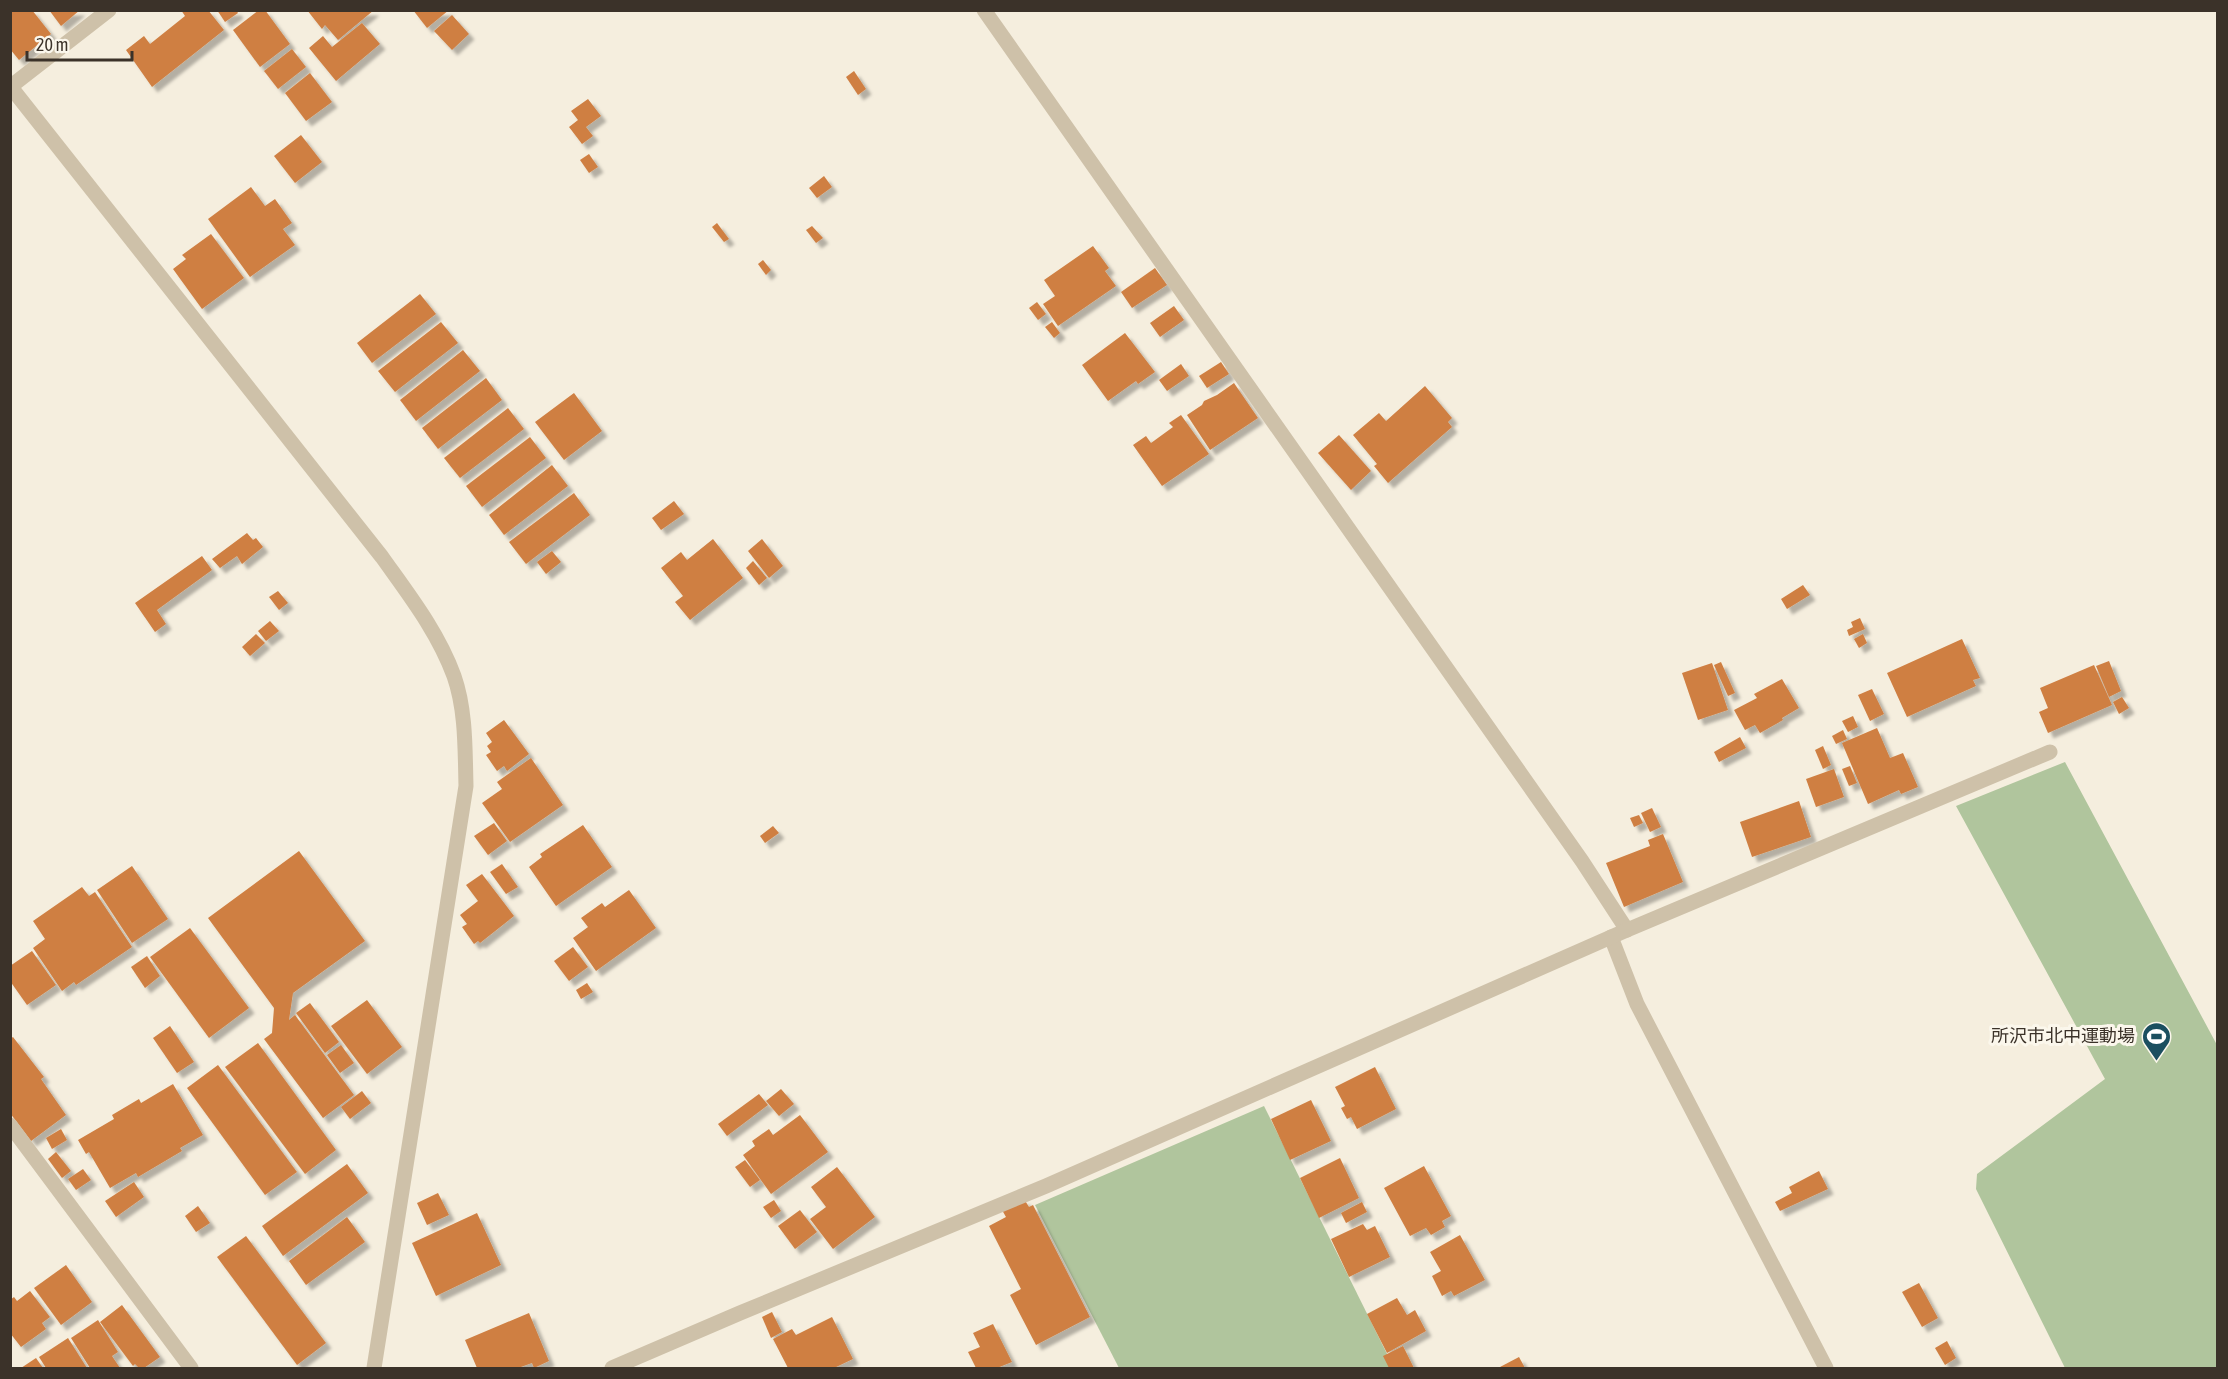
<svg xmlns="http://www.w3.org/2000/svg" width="2228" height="1379" viewBox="0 0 2228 1379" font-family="'Asap Condensed','Noto Sans JP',sans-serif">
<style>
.green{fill:#b0c59d}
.building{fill:#cf7f42;filter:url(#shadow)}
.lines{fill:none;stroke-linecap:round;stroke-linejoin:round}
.minor{stroke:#cec1a9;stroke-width:15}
.labels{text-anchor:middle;stroke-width:6;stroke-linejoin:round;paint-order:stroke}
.poi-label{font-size:18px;fill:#3b3229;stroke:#fbf7ec;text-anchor:end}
</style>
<defs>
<filter id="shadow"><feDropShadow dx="5.5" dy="5.5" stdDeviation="1.5" flood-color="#0004"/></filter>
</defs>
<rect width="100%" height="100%" fill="#f5eede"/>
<g class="green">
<path d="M2065,762L2217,1045V1368H2065L1976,1189L1977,1174L2105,1079L1956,806Z"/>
<path d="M1264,1106L1394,1368H1119L1035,1205Z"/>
</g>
<g class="building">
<path d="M10,10H32L51,34L19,60L10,49Z"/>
<path d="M49,10H80L61,26Z"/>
<path d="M181,10H208L224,30L152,87L126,50L144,36L150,44L185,16Z"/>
<path d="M217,10H236L238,13L225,22Z"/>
<path d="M259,10H265L290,44L260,67L233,30Z"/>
<path d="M307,10H374L338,40L325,25L322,29Z"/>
<path d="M413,10H449L427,28Z"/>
<path d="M452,15L469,34L452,50L434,31Z"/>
<path d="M362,23L380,44L336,81L309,48L323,36L332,47Z"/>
<path d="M292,49L306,67L278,89L264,71Z"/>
<path d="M854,71L866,89L858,95L846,77Z"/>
<path d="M310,73L332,102L306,121L285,93Z"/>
<path d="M588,99L601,116L586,127L593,136L582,144L569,127L578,120L571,111Z"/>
<path d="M301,135L322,162L295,183L274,156Z"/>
<path d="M589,154L598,167L589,173L580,160Z"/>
<path d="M824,176L832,187L817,198L809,188Z"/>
<path d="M251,187L265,206L275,199L292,223L283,229L295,245L250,277L208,219Z"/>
<path d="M717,223L729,239L724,242L712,227Z"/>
<path d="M812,226L823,238L816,243L806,230Z"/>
<path d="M211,234L244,278L202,309L173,269L186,259L182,255Z"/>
<path d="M1093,246L1109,268L1105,271L1116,286L1058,326L1043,304L1055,296L1044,280Z"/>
<path d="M763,260L771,270L766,275L758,264Z"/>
<path d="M1155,268L1167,285L1132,308L1121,292Z"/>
<path d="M420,294L436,314L372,363L357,343Z"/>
<path d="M1037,302L1046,314L1038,320L1029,308Z"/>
<path d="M1174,306L1184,320L1160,337L1150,323Z"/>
<path d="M441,322L458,343L395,392L378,371Z"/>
<path d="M1052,322L1060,333L1054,338L1045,327Z"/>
<path d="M1125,333L1155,372L1138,384L1136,381L1108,401L1082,365Z"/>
<path d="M463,350L480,371L416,421L400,400Z"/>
<path d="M1221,362L1229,374L1207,388L1199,376Z"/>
<path d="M1181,364L1189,376L1167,391L1159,380Z"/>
<path d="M486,378L502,400L438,449L422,428Z"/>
<path d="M1234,383L1258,418L1210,450L1187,415L1202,405L1204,401L1217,395Z"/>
<path d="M1425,386L1452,418L1448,422L1452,427L1388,483L1374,466L1377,464L1353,435L1379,413L1386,421Z"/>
<path d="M574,393L602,431L564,460L535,422Z"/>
<path d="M508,408L524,429L460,478L444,458Z"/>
<path d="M1181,415L1209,454L1162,486L1133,445L1146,436L1151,443L1173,427L1169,423Z"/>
<path d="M1339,435L1371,471L1351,490L1318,453Z"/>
<path d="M530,437L546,458L482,507L466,486Z"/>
<path d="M552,465L568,486L504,535L489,515Z"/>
<path d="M574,493L590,515L526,564L509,542Z"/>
<path d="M674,501L684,514L661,530L652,518Z"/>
<path d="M247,533L253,540L256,538L263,547L242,564L237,556L220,568L212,559Z"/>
<path d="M713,539L743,578L690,620L675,602L683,596L661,568L681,552L687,560Z"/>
<path d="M762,539L783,566L769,578L748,551Z"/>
<path d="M552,551L561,562L546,574L537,562Z"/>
<path d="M202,556L212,570L157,610L166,624L155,632L135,603Z"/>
<path d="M753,561L767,578L759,585L746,568Z"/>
<path d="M1803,585L1810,595L1787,609L1781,599Z"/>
<path d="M278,591L288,603L279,610L269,597Z"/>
<path d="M1860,618L1865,629L1849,636L1847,630L1853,627L1851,622Z"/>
<path d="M270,621L279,631L266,641L258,631Z"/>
<path d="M256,634L265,643L250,656L242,647Z"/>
<path d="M1863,634L1867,643L1859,648L1854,639Z"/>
<path d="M1962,639L1980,678L1973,680L1976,686L1907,717L1887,673Z"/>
<path d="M2109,661L2121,691L2109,697L2096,666Z"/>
<path d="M1721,662L1735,693L1728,696L1714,665Z"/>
<path d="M1712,663L1728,710L1698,720L1682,673Z"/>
<path d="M2094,665L2112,705L2048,733L2039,712L2048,708L2040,688Z"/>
<path d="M1782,679L1799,708L1782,718L1783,720L1760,733L1755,725L1745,730L1734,710L1757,698L1754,694Z"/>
<path d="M1872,689L1884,714L1870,721L1858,695Z"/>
<path d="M2122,697L2129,708L2119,714L2113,702Z"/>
<path d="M1853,716L1858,727L1848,732L1842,721Z"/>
<path d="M504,720L529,754L507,771L504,766L497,771L486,755L491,752L487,746L492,742L486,733Z"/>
<path d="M1877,728L1890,758L1903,753L1918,787L1901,794L1899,790L1868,804L1842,743Z"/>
<path d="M1843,730L1847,739L1836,744L1832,736Z"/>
<path d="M1740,737L1746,748L1719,762L1714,752Z"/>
<path d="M1823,746L1831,765L1823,769L1815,750Z"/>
<path d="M531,758L563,805L510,842L482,803L502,789L497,782Z"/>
<path d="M1850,766L1857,783L1849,786L1842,769Z"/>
<path d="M1834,769L1844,797L1816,807L1806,779Z"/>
<path d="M1799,801L1811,837L1752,857L1740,822Z"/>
<path d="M1652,808L1661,827L1650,832L1641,813Z"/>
<path d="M1639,815L1643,823L1634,827L1630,818Z"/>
<path d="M494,823L507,841L488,855L474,836Z"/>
<path d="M583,825L612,867L556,906L529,867L542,857L540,854Z"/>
<path d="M773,826L779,833L765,843L760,836Z"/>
<path d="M1663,834L1683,882L1624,907L1606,863L1650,846L1648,840Z"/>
<path d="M299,851L365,941L293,993L289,1020L295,1015L354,1095L323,1118L264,1039L272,1033L274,1008L208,918Z"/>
<path d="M502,864L518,887L506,894L490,872Z"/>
<path d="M132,866L168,919L132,943L97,890Z"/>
<path d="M482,874L514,916L480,943L478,941L474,944L462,927L467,924L460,915L478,901L466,885Z"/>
<path d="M82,887L89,896L95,892L132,947L76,985L74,982L62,991L33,948L45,939L33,921Z"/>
<path d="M629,890L656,928L596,971L573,938L588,927L581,918L602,903L605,907Z"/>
<path d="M190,928L249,1008L209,1038L150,957Z"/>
<path d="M573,947L588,967L569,981L554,961Z"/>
<path d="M32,951L56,985L27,1005L10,981V966Z"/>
<path d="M147,956L160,976L145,988L131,967Z"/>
<path d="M587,983L593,992L581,999L576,990Z"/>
<path d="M367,1000L402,1047L367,1074L331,1026Z"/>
<path d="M310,1003L339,1042L325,1053L296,1013Z"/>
<path d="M170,1026L194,1062L177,1073L153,1038Z"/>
<path d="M13,1037L44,1077L41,1079L66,1115L31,1141L10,1113V1039Z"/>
<path d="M258,1043L336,1150L305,1174L225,1067Z"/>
<path d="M341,1045L354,1063L340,1073L327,1055Z"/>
<path d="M218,1065L297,1172L265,1195L187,1088Z"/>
<path d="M1375,1067L1396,1109L1357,1129L1351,1117L1347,1119L1341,1108L1345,1106L1335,1087Z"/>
<path d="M173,1084L203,1135L180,1148L182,1151L138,1177L136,1173L110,1188L89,1152L86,1154L78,1140L114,1119L112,1115L139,1099L141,1103Z"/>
<path d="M781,1089L794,1104L779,1116L766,1101Z"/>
<path d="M362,1091L371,1103L350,1119L341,1107Z"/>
<path d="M759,1094L768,1105L727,1136L718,1124Z"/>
<path d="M1311,1100L1331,1141L1290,1160L1271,1119Z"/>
<path d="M800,1115L828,1152L771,1194L743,1155L755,1146L752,1141L769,1129L773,1135Z"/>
<path d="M61,1129L67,1140L52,1149L46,1138Z"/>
<path d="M56,1152L71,1171L62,1178L48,1159Z"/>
<path d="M1340,1158L1359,1198L1319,1218L1300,1178Z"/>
<path d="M745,1160L760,1180L750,1187L735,1167Z"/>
<path d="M347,1164L368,1193L283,1256L262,1226Z"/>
<path d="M1424,1166L1451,1216L1442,1221L1445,1227L1431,1235L1426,1228L1410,1236L1384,1188Z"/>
<path d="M837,1167L875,1217L833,1249L810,1219L826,1207L811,1187Z"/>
<path d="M83,1169L91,1180L76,1190L68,1179Z"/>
<path d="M1819,1171L1828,1189L1780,1211L1775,1202L1792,1193L1789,1187Z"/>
<path d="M134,1182L144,1197L116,1217L105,1201Z"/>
<path d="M438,1193L449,1215L427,1225L417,1203Z"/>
<path d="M1024,1199L1029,1207L1033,1205L1090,1317L1036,1345L1010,1295L1021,1289L989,1226L1006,1217L1002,1210Z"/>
<path d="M774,1200L781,1211L771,1218L763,1207Z"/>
<path d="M1362,1202L1367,1212L1346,1223L1341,1213Z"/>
<path d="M198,1206L210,1223L196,1232L185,1216Z"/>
<path d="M800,1210L817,1232L795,1249L778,1226Z"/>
<path d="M477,1213L501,1265L436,1296L412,1243Z"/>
<path d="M347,1217L365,1242L306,1285L289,1261Z"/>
<path d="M1363,1224L1367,1230L1375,1226L1390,1257L1349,1277L1331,1239Z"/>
<path d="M1460,1235L1485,1280L1454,1296L1451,1291L1442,1296L1432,1276L1441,1271L1430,1252Z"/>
<path d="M246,1236L326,1343L297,1365L217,1257Z"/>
<path d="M66,1265L92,1302L61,1325L34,1288Z"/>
<path d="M1919,1283L1938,1318L1922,1327L1902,1292Z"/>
<path d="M30,1291L50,1317L42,1323L46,1329L21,1347L10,1333V1300L14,1297L17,1301Z"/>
<path d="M1397,1298L1407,1315L1415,1310L1426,1331L1387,1353L1367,1314Z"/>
<path d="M122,1305L160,1357L144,1368H139L135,1364L133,1366L100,1322Z"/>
<path d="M772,1312L782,1332L771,1338L762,1317Z"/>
<path d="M529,1313L549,1361L534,1368L532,1363L518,1368H477L465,1340Z"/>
<path d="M832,1317L853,1359L834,1368H788L773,1339L792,1329L796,1335Z"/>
<path d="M98,1320L118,1352L112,1356L120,1368H90L71,1338Z"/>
<path d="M993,1324L1012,1362L997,1368H976L968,1352L980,1347L973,1333Z"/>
<path d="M68,1338L87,1368H46L39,1357Z"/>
<path d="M1947,1341L1956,1358L1945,1365L1935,1348Z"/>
<path d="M1403,1346L1414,1368H1389L1383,1356Z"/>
<path d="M1519,1357L1525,1368H1500V1367Z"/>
<path d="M36,1358L43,1368H21Z"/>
</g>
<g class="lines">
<g class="minor">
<path d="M984,10L1582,861L1627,930"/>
<path d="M10,86L382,557C409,595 438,632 454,676C466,710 465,750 466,786L374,1368"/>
<path d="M10,87L109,10"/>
<path d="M1611,937L1637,1004L1826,1368"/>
<path d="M10,1125L191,1368"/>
<path d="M612,1368L740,1313L1046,1186L1627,930L2050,752"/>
</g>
</g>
<defs>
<symbol id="stadium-pin" viewBox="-11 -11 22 30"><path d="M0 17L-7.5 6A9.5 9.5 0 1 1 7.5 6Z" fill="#1b4f60" stroke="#fbf7ec"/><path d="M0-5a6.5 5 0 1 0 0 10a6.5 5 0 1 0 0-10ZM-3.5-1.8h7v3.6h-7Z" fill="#fff"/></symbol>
</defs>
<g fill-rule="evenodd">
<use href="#stadium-pin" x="2140" y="1020" width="33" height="45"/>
</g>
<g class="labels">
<g class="poi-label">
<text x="2135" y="1042">所沢市北中運動場</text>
</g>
</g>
<rect width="2228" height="1379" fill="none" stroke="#3b3229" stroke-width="24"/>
<path d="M27 51v9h105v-9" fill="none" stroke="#3b3229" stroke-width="3"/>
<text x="36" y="51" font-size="18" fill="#3b3229" stroke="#fbf7ec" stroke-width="4.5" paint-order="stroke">20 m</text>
</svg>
